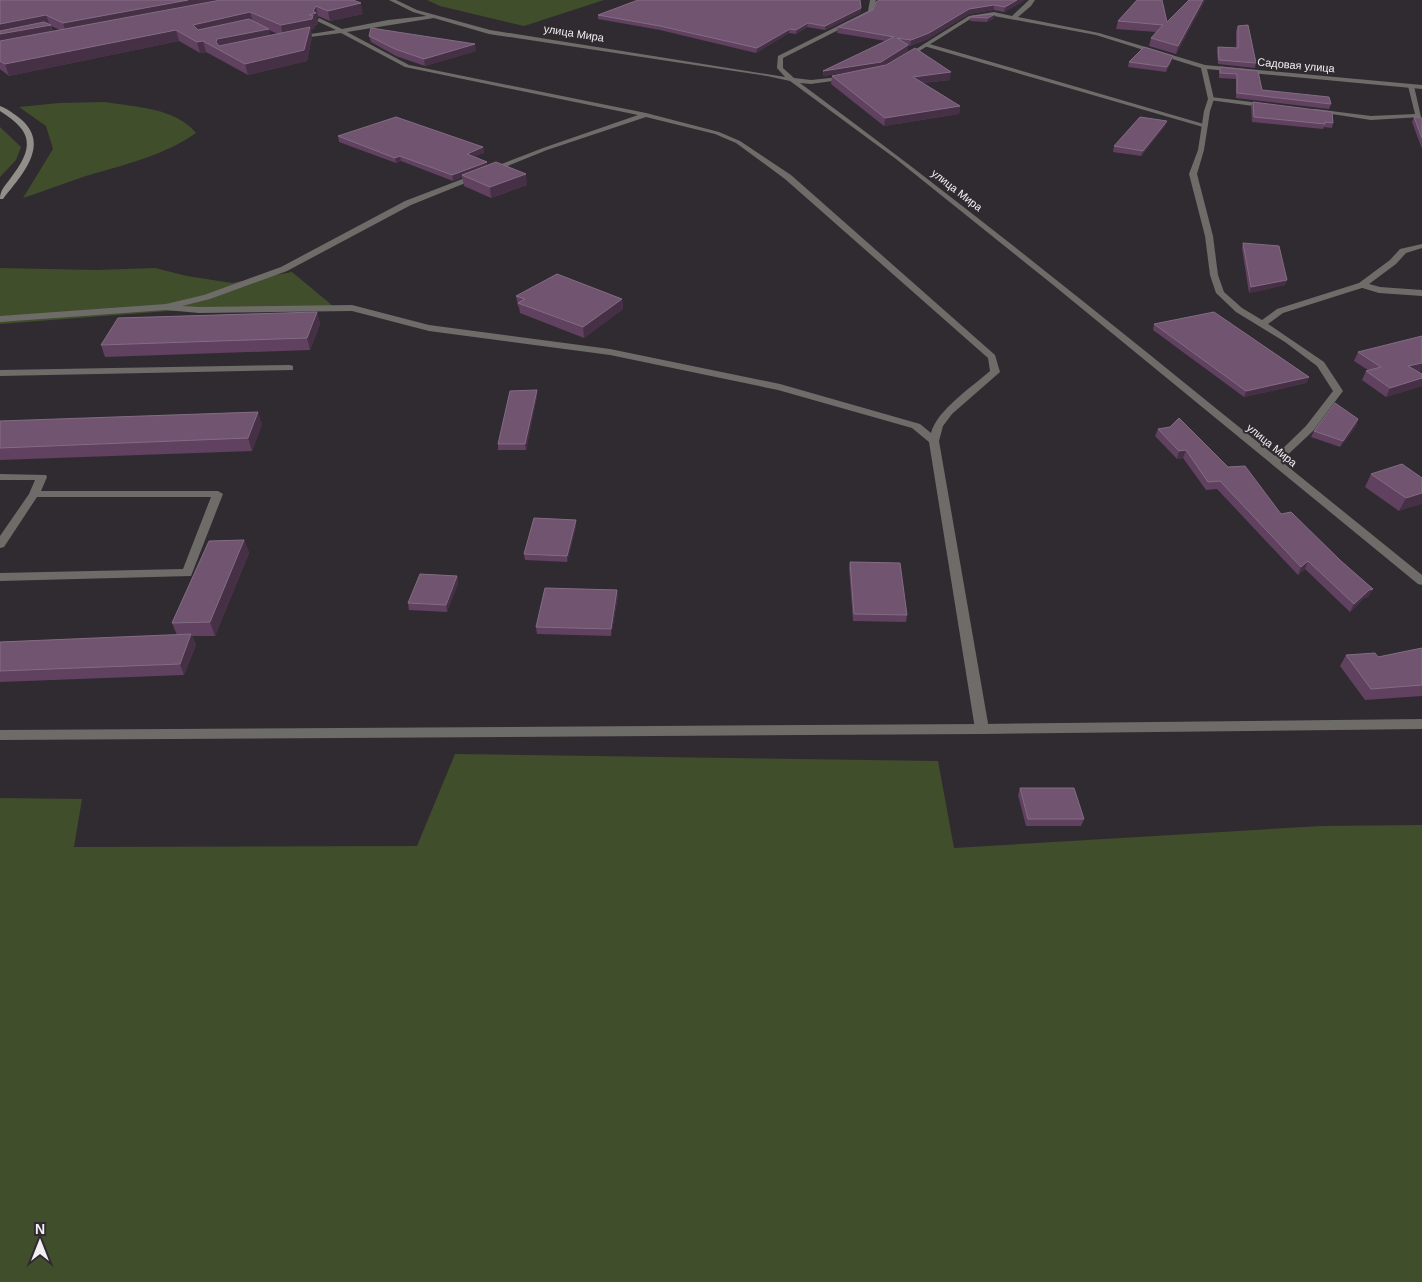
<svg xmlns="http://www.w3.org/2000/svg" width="1422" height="1282" viewBox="0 0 1422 1282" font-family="Arial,sans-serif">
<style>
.green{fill:#404e2c}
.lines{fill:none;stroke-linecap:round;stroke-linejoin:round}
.lane{fill:#6e6c69;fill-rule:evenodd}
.street{fill:#6e6c69;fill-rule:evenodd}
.secondary{fill:#928f8b;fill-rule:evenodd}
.wall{fill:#604160;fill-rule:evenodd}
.shaded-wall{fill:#463046}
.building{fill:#705470;stroke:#846c84}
.labels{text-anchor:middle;stroke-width:4;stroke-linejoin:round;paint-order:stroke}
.far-street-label{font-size:11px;fill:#f3f0f3;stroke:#302b30}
</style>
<rect width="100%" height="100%" fill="#302b30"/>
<g class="green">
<path d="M427,0H604L524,26L440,6Z"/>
<path d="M105,102C135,107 176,108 196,133C166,154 131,163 96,173C72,180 47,190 23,198L53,149L46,126L19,107L59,103Z"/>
<path d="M0,127L21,147L16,160L0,177Z"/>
<path d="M0,268L96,270L155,268L187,276L232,283L292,272L339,311H168L0,324Z"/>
<path d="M455,754L938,761L954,848L1321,826L1422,825V1282H0V798L82,799L74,847L417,846Z"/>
</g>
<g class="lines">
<g class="lane">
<path d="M436,15L434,18L347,32L409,65L646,113L719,132L740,141L791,175L995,355L1000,372L952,414L943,426L939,441L989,729L987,733H977L975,729L929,442L912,428L778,390L610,355L429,331L352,311L199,313L166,310L0,322V316L166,304L204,295L281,267L405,201L543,148L638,115L405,67L341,33L295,39L292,37L336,30L317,21L319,18L342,29L388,20ZM646,117L715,134L736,143L785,179L988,358L990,371C972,387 937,410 931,433L920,424L780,384L610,349L429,325L352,305L199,307L182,306L210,299L287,271L411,205L547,150Z"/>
<path d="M926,43L1207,125L1208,126L1203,127L924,46Z"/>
<path d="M1411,84L1414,86L1421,117L1371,120L1312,111L1315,109L1371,116L1415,114L1408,86Z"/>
<path d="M1211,97L1268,104L1271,106L1268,108L1209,100L1208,99Z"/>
<path d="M1362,282L1380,287L1422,290V296L1379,293L1359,287L1358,285Z"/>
<path d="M290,365L293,366V370L0,376V370Z"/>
<path d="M0,474L46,475L47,477L41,491H218L223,494L191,576L0,581V573L183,569L211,497H37L4,547L0,548V536L29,494L35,480H0Z"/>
</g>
<g class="street">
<path d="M389,0H396L417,10L490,30L785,77L777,68L778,56L868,11L870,0H876L872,13L783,58V68L794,78L811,80L849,76L847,79L811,84L800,83C962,202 1118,329 1275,456L1306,426L1333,391L1317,366L1285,342L1236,312L1216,293L1210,275L1205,236L1189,174L1198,150L1204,111L1208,99L1201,68L1096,35L994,16L972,18L905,60L900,59L969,16L994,12L1012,16L1029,0H1035L1031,6L1018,17L1099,33L1205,65L1422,85V89L1207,69L1214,99L1210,111L1204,150L1197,174L1213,236L1218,275L1224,292L1242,308L1262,320L1277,309L1359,283L1390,260L1400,249L1422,244V248L1406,253L1396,264L1365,287L1283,313L1268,324L1324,362L1343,391L1313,431L1281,461L1422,575V585L1418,584L1052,284L896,159L790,81L767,76L489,34L413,12Z"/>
<path d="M1422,719V729L982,734L0,740V730L982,724Z"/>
</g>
<path class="secondary" d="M0,106C8,109 16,115 23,121C50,147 20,177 3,199H0C0,190 5,186 10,179C34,148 34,132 0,111Z"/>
</g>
<g class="wall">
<path d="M0,0H353L363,14L330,21L318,16L317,18L318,24L315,25L314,29L311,30L312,37L307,61L248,75L206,52L200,53L179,41L9,76L0,69ZM51,26L60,30L53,32ZM269,30L278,34L270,35Z"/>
<path d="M1025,0L1004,12L994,10L969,14L928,39L910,46L908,45V51L882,66L950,80L923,83L960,106L959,114L884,126L831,84L832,76L866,69L823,76V71L886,41L837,33L838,27L873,10Z"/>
<path d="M1205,0L1176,54L1149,46L1151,38L1156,32L1116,29L1118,21L1167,22Z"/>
<path d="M861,8L860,13L825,30L807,27L796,34L789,33L756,53L660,30L598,19V15Z"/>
<path d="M971,17L994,18L987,22L970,21Z"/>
<path d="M1238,26L1256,63L1255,68L1218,64L1217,51L1218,47L1236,48V31Z"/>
<path d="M369,36L476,51L425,66L396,56L371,42Z"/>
<path d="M1173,56L1172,61L1166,72L1128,67L1129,62Z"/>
<path d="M1220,67L1258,71L1262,90L1331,104L1329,109L1236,98V79L1219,78V72Z"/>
<path d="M1253,102L1333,123L1332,128L1324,127L1323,129L1252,122L1251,106Z"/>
<path d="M1414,117L1422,118V149L1412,122Z"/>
<path d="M1165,126L1141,156L1113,152L1114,146Z"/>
<path d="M338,136L483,147L484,153L474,156L487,162V165L527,185L491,198L464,186L462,177L453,181L401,161L396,163L339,142Z"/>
<path d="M1243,243L1285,285L1249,293L1242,248Z"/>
<path d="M516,296L622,299L623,309L584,338L520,313L519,307L518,306Z"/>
<path d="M317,312L320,324L310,350L105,357L101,345Z"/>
<path d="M1154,324L1309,377L1306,383L1244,397L1153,330Z"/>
<path d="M1358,352L1418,372L1422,374V386L1386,397L1362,380L1366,371L1368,370L1354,361Z"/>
<path d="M537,390V396L526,450H498V444Z"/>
<path d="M1358,419L1356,426L1340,447L1311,437L1314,431Z"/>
<path d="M0,421L262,424L252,451L0,460Z"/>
<path d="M1158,429L1228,467L1281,514L1341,561L1373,589L1368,597L1364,598L1350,612L1305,569L1298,575L1217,489L1206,490L1183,458L1177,459L1155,436Z"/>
<path d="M1371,474L1422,478L1399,511L1365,487Z"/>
<path d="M576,520V526L567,562L525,560L524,554Z"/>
<path d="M244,540L249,553L215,636H192L196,645L184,675L0,682V642L177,635L172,623Z"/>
<path d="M850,562L907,615L906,622L853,621L849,568Z"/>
<path d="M457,576L458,583L447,612L409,610L408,603Z"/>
<path d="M618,596L611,636L537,634L536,627Z"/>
<path d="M1422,648V696L1365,700L1340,666L1346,655L1378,657Z"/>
<path d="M1020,788L1084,819L1081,826H1026L1018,795Z"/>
</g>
<g class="shaded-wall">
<path d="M188,0H246L66,34L63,23Z"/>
<path d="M1017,0H1025L1004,12L1005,7Z"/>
<path d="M1203,0H1205L1176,54L1178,46Z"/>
<path d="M361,3L363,14L330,21L328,11Z"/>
<path d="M994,5V10L969,14L928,39L910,46L911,40L969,9Z"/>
<path d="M316,6L318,16L317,18L318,24H315L314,29L311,30L312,37L307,61L248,75L245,64L283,36L281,25L309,15L313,11Z"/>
<path d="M861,8L860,13L825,30V26Z"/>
<path d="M250,12L253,22L196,36L193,25Z"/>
<path d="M995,14L994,18L987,22L988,18Z"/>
<path d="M46,15L54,36L0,46V24Z"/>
<path d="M808,23L807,27L796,34V30Z"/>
<path d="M269,29L271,39L217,49L216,42L217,39Z"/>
<path d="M790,29L789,33L756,53L757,48Z"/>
<path d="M176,30L179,41L9,76L5,64Z"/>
<path d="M203,41L206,52L200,53L197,42Z"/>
<path d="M475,44L476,51L425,66L424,59Z"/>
<path d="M908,45V51L880,67L823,76V71Z"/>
<path d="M1173,56L1172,61L1166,72L1167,67Z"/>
<path d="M951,72L950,80L912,84L913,77Z"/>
<path d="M960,106L959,114L884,126L885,118Z"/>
<path d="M1167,121L1165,126L1141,156L1143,151Z"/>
<path d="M483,147L484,153L468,159L467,154Z"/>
<path d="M400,156L401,161L396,163L395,158Z"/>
<path d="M487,162V167L462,175V177L453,181L452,175Z"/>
<path d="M526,174L527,185L491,198L490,187Z"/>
<path d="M1287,280L1285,285L1249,293L1251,287Z"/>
<path d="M622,299L623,309L584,338L583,327Z"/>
<path d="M317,312L320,324L310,350L307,338Z"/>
<path d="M1422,363V371L1404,375L1408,366Z"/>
<path d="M1309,377L1306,383L1244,397L1246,391Z"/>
<path d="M1422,378V386L1386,397L1390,388Z"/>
<path d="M537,390V396L526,450L525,444Z"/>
<path d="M258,412L262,424L252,451L248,438Z"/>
<path d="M1358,419L1356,426L1340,447L1343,441Z"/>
<path d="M1186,450L1183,458L1177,459L1179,451Z"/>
<path d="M1422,493V504L1399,511L1406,498Z"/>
<path d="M576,520V526L567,562V556Z"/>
<path d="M244,540L249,553L215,636L210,622Z"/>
<path d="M1308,561L1305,569L1298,575L1301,567Z"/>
<path d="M457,576L458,583L447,612L446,605Z"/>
<path d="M1373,589L1368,597L1364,598L1350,612L1354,604L1369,590Z"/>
<path d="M617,590L618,596L611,636V629Z"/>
<path d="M191,634L196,645L184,675L180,664Z"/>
</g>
<g class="building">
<path d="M0,0H188L63,23L46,15L0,24Z"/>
<path d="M221,0H353L361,3L328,11L316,6L313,11L316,13L309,15H313L312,19L281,25L250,12L193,25L198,30L249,19L269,29L217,39L216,42L219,46L310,27L304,50L245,64L203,41L197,42L176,30L5,64L0,61V41Z"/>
<path d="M638,0H860L861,8L825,26L808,23L796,30L790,29L757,48L660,26L598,15Z"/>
<path d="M879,0H1017L1005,7L994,5L969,9L929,33L911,40L897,38L908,45L881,62L823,71L894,37L838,27L873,10L876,2Z"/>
<path d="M1137,0H1162L1167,22L1189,0H1203L1178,46L1151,38L1163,25L1118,21Z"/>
<path d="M995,14L988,18L971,17L973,16Z"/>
<path d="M44,22L51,25L0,34V31Z"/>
<path d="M1248,25L1256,63L1219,60L1218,47L1238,48V26Z"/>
<path d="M371,28L475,44L424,59L395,49L369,36Z"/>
<path d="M1144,47L1173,56L1167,67L1129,62Z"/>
<path d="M915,48L951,72L913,77L960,106L885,118L832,76L886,65Z"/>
<path d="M1220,67L1258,71L1262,90L1329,97L1331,104L1237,93V74L1220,73Z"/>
<path d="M1253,102L1332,112L1333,123L1325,122V124L1254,117Z"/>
<path d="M396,117L483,147L467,154L487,162L452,175L400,156L395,158L338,136Z"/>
<path d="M1140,117L1167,121L1143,151L1114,146Z"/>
<path d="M1414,117L1422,118V138Z"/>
<path d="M496,162L526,174L490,187L462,175Z"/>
<path d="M1243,243L1279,246L1287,280L1251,287Z"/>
<path d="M557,274L622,299L583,327L518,303L525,299L516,296Z"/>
<path d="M317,312L307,338L101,345L118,318Z"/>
<path d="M1214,312L1309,377L1246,391L1154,324Z"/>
<path d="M1422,336V363L1408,366L1422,374V378L1390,388L1366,371L1381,367L1358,352Z"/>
<path d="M537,390L525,444H498L510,391Z"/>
<path d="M1335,403L1358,419L1343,441L1314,431Z"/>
<path d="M258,412L248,438L0,448V421Z"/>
<path d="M1179,418L1228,467L1245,466L1281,514L1291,512L1341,561L1373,589L1369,590L1354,604L1308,561L1301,567L1220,481L1208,482L1186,450L1179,451L1158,429L1170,427Z"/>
<path d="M1402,464L1422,478V493L1406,498L1371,474Z"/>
<path d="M534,518L576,520L567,556L524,554Z"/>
<path d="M244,540L210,622L172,623L209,541Z"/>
<path d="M850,562L900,563L907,615L854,614Z"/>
<path d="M420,574L457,576L446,605L408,603Z"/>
<path d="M545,588L617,590L611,629L536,627Z"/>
<path d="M191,634L180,664L0,671V642Z"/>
<path d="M1422,648V685L1371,689L1346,655L1375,653L1378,657Z"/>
<path d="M1020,788H1074L1084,819H1028Z"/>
</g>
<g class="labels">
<g class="far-street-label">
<text transform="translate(574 33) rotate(9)" y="4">улица Мира</text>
<text transform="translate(1296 65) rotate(5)" y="4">Садовая улица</text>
<text transform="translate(957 190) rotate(38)" y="4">улица Мира</text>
<text transform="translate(1272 445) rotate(39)" y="4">улица Мира</text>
</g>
</g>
<g transform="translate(40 1242)" stroke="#302b30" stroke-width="4" paint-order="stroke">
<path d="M0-4L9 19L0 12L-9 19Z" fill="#f3f0f3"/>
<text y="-8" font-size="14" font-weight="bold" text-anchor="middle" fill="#f3f0f3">N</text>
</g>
</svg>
